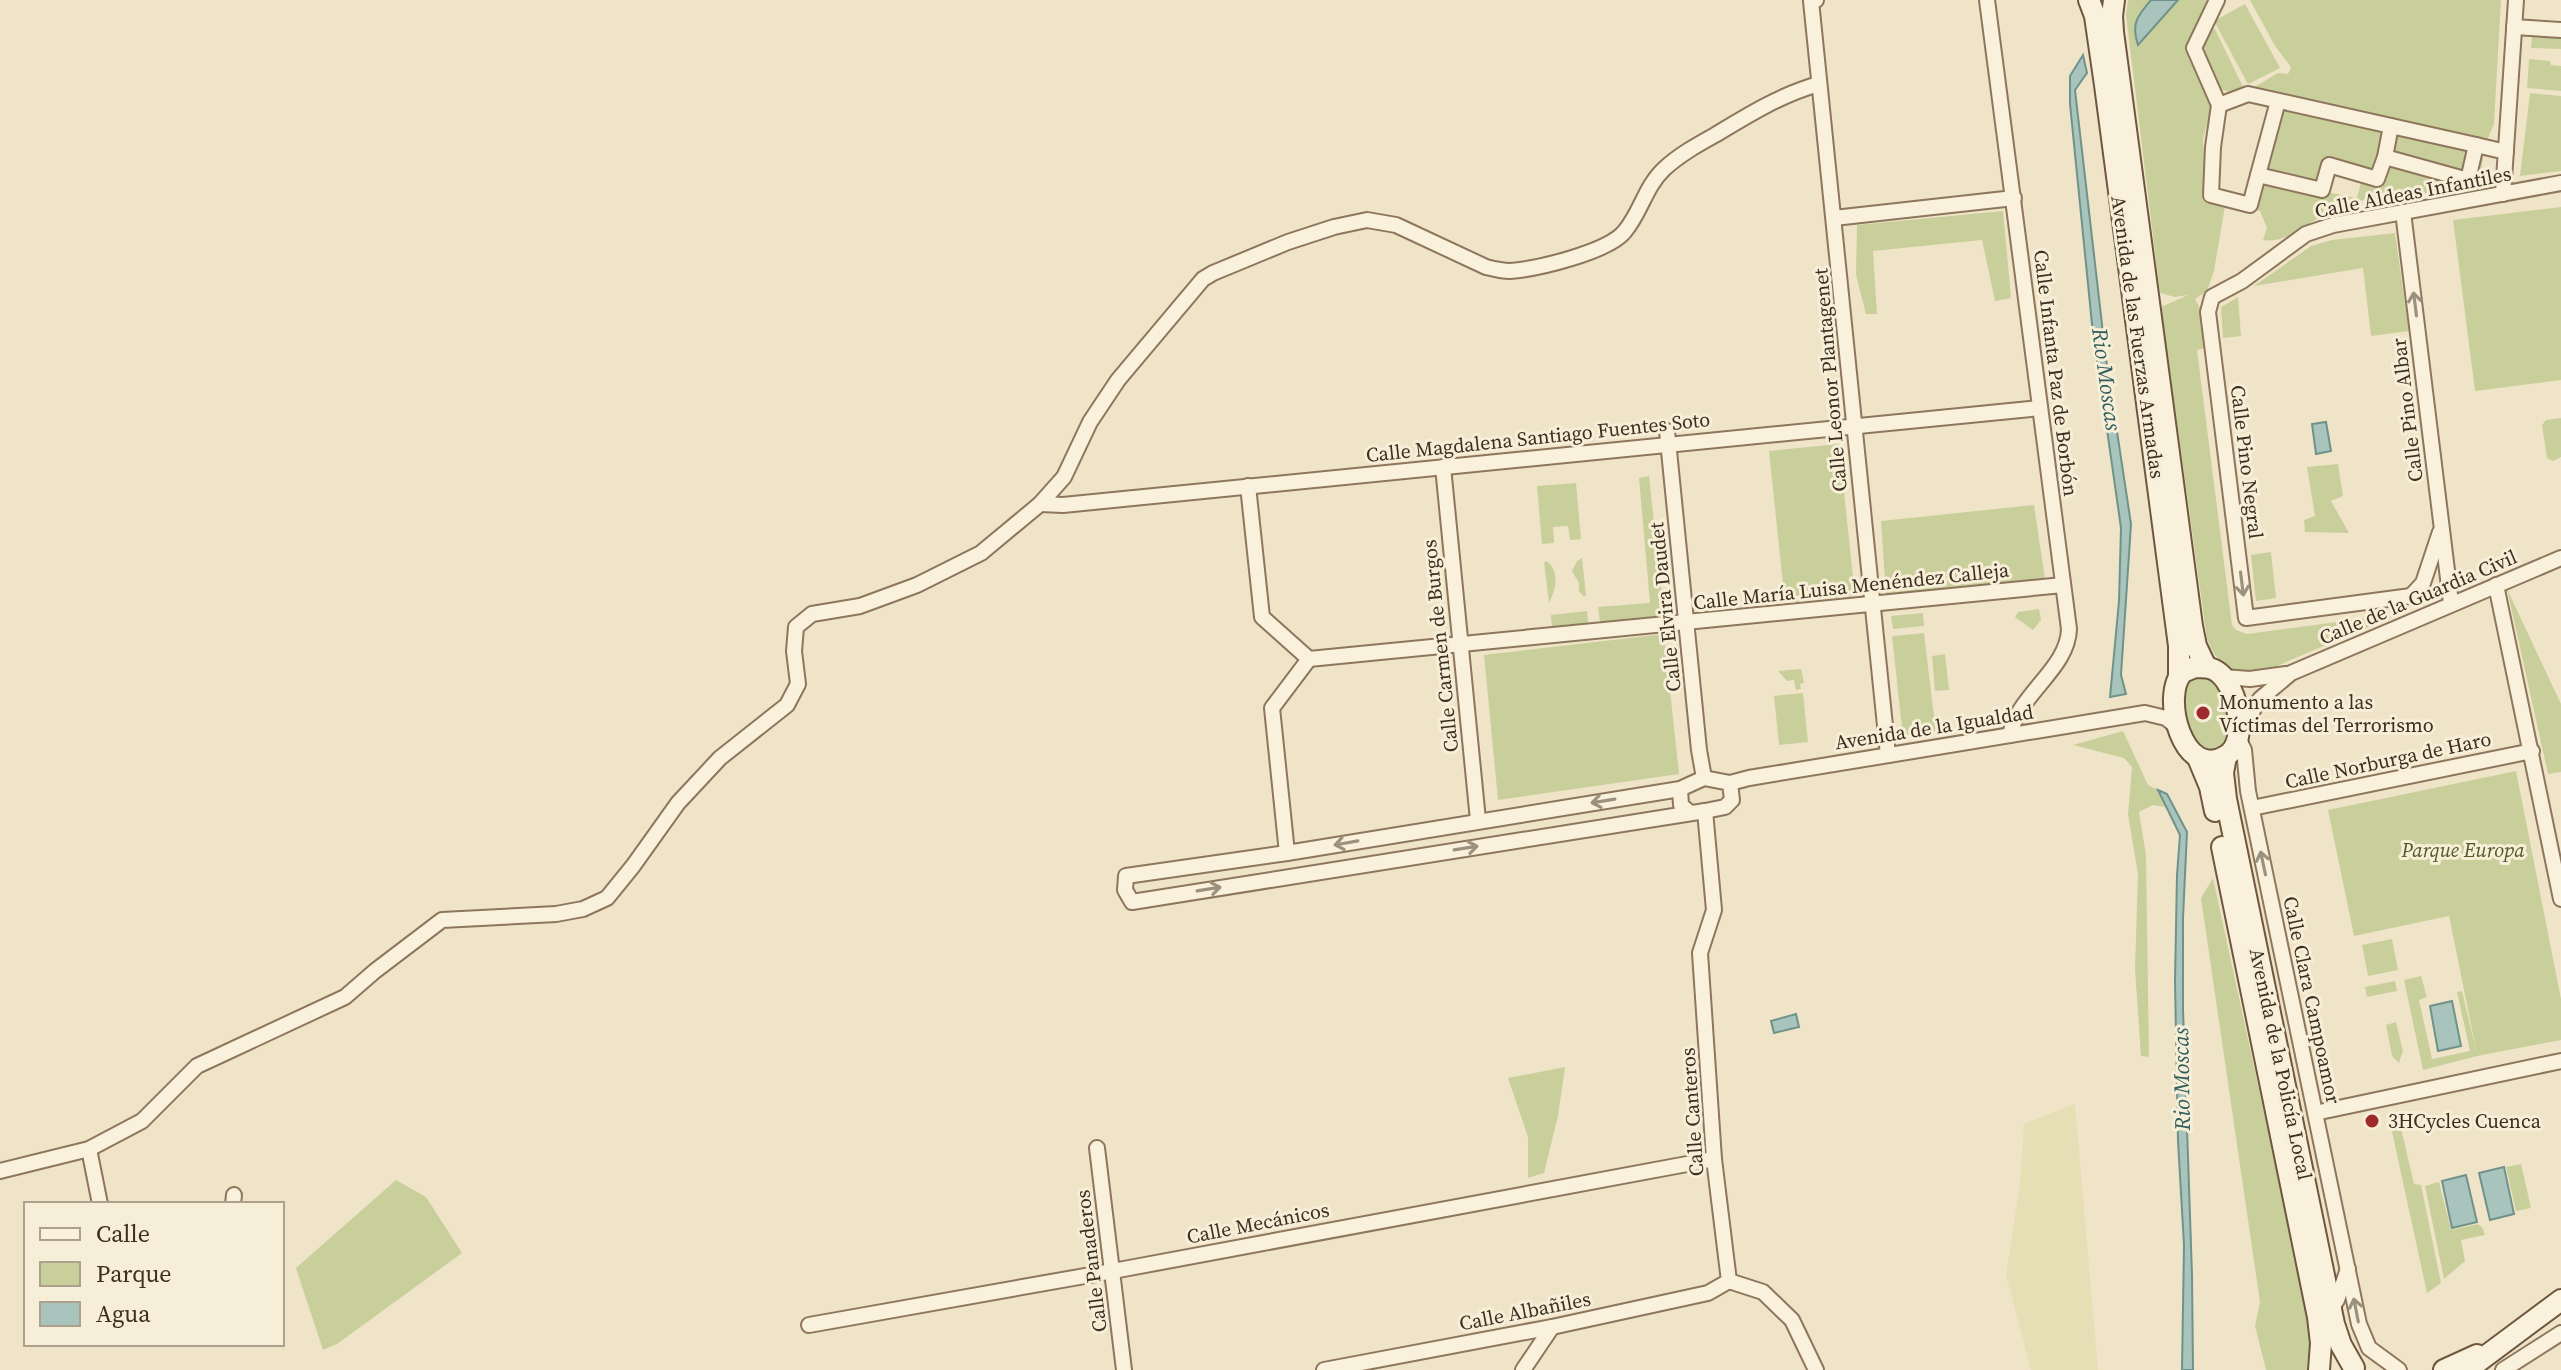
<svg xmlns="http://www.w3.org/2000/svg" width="2561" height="1370" viewBox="0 0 2561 1370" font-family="'Source Serif 4',serif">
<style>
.farmland{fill:#e6deb5}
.green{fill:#c9cf9b;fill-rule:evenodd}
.water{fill:#a9c4bc;stroke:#6f938a;stroke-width:2}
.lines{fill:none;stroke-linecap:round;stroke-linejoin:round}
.street-casing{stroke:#8d765c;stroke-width:18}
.secondary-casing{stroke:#6f573f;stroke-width:24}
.street{stroke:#faf1dc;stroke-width:14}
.secondary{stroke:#faf1dc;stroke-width:20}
.oneway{stroke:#9c907e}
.poi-dot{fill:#9e2a2b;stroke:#f7eed8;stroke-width:3}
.labels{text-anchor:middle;stroke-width:6;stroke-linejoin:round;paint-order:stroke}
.street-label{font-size:20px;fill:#3d2e20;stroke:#f7eed8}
.poi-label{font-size:20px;fill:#3d2e20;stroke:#f7eed8;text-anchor:start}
.park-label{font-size:20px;font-style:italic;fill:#4d5a26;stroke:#f7eed8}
.water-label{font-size:22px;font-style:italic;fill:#2f5d5a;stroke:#f7eed8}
</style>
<rect width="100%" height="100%" fill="#f0e4c8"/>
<path class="farmland" d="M2075,1104L2098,1370H2031L2006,1275L2020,1183L2024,1124Z"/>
<g class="green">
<path d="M2128,0H2209L2185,50L2203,90L2212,103L2203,140L2207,200L2225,206L2214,271L2207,291L2195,299L2201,310L2205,348L2197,350L2232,625L2236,630L2247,634L2391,615L2392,617L2265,671C2233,675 2220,670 2207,639L2161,307L2188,295L2175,297L2160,293L2126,15Z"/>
<path d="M2250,0H2501L2494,124L2485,145L2481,171L2488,179L2426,193L2357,201L2356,203C2345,207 2334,210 2324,215C2305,225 2285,244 2263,240L2267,228L2260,211L2253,209L2260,183L2268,185L2272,181L2258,175L2277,109L2251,89L2278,73L2288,74L2291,67L2275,46ZM2328,167L2362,178L2357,198L2326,192Z"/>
<path d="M2245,4L2280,68L2248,84L2214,21Z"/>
<path d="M2209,29H2215L2246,93L2238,94L2215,88L2200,46Z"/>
<path d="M2532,35L2561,36V49L2531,48Z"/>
<path d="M2529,59L2550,61L2551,65L2561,66V91L2527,88Z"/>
<path d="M2530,93L2561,96V171L2520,176Z"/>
<path d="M2561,207V380L2475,391L2453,220Z"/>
<path d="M2003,211L2011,298L1995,301L1982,240L1873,251L1877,314H1866L1856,275L1857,225Z"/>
<path d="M2395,233L2409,331L2371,336L2363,268L2254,286L2311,246L2332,240Z"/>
<path d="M2238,297L2241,336L2223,338L2221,307Z"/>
<path d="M2561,418V457L2553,461L2547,458L2542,425L2546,420Z"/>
<path d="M1839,444L1855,596L1785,603L1769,451Z"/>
<path d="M2338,464L2343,496L2331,501L2349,533L2305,532L2304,520L2315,516L2307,467Z"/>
<path d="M1649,476L1664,615L1600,622L1598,607L1650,603L1639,478Z"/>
<path d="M1576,483L1581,539L1570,540L1568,526L1553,527L1554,543L1542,544L1537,486Z"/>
<path d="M2034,505L2045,579L1886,596L1881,521Z"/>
<path d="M2271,552L2276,598L2256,601L2251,555Z"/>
<path d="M1582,558L1586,595L1584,597L1579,591V583L1572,571L1577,561Z"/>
<path d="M1547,561C1560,572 1556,589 1549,603L1544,562Z"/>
<path d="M2507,589L2561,704V772L2548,774Z"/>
<path d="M2039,609L2041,620L2033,630L2015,617L2018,612Z"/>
<path d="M1587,611L1588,623L1552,627L1551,615Z"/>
<path d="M1923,613L1924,626L1893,629L1891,616Z"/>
<path d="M1924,633L1936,733L1903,737L1892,636Z"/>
<path d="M1664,634L1679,774L1498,800L1484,655Z"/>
<path d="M1945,654L1949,690L1935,691L1932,656Z"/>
<path d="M1801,669L1804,683L1800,684L1801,689L1796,690L1794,680L1787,681L1778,671Z"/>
<path d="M2199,676C2206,677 2211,679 2215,685C2224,696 2231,728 2225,741C2222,748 2217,750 2210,753L2193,747L2179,693L2186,681Z"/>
<path d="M1803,693L1808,742L1779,745L1774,696Z"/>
<path d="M2123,731L2148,785L2158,790L2165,807L2153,805L2139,812L2146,855L2149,1057L2141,1056L2135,969L2138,874L2128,815L2132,767L2124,758L2073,745Z"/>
<path d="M2516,771L2561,999V1040L2477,1056L2423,1070L2404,980L2421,976L2427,997L2419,1000L2432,1059L2470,1051L2457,992L2462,991L2477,1054L2449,916L2354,936L2328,810Z"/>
<path d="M2213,878L2308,1315L2309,1344L2307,1370H2266L2255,1326L2260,1302L2201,898Z"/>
<path d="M2392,939L2398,970L2368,976L2362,945Z"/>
<path d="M2395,981L2397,991L2367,997L2365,987Z"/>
<path d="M2396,1022L2403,1051L2399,1063L2392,1056L2386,1025Z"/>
<path d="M1565,1067L1558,1116L1544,1173L1528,1178V1137L1508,1078Z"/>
<path d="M2397,1111L2414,1184L2421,1185L2441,1283L2427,1293L2388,1113Z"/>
<path d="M2521,1164L2531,1208L2516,1211L2506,1167Z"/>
<path d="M396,1180L426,1197L462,1253L337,1344L323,1350L296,1268Z"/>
<path d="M2439,1182L2451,1230L2478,1224L2482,1227L2485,1235L2461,1240L2465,1261L2444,1279L2425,1186Z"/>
</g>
<g class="water">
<path d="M2151,0H2178L2138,45C2131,23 2137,17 2151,0Z"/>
<path d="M2083,55L2087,73L2075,90L2106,359L2131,524L2121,675L2126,694L2110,697L2119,601L2121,528L2092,324L2070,104V76Z"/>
<path d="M2326,422L2331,451L2316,454L2312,424Z"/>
<path d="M2158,790L2167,794L2187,832L2183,918V1009L2192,1275L2193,1370H2182L2184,1245L2178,1141L2175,981L2177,875L2180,835Z"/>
<path d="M2452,1001L2461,1046L2438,1051L2430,1006Z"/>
<path d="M1796,1014L1799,1027L1774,1033L1771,1021Z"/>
<path d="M2504,1167L2514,1214L2490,1220L2479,1173Z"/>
<path d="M2466,1175L2477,1222L2452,1228L2442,1181Z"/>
</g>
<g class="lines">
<defs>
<g id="street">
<path d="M1816,0L1811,1L1888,755"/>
<path d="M1987,0L2069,629C2068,669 2018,694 2010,735"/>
<path d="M2217,0L2194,48L2219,105L2213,147L2211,195L2250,205L2258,175L2322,190L2329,165L2377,179L2385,157L2468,180L2476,145L2506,152"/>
<path d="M2514,27L2561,30"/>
<path d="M2219,105L2248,94L2476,145"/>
<path d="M2385,157L2391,126"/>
<path d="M2258,175L2278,101"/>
<path d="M2503,194L2516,0"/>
<path d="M2403,212L2451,603"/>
<path d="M1834,218L2014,198"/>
<path d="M1667,431L1699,750L1704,778"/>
<path d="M1443,467L1478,820"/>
<path d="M1248,486L1262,617L1309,659L1272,708L1287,853"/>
<path d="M1040,504L1063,505L2040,408"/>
<path d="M2496,585L2561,899"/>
<path d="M2411,596L2246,618L2208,312L2212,297L2242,281L2306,234L2333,225L2561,183"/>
<path d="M2411,596L2423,583L2440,532"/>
<path d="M1309,659L2063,585"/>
<path d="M2223,677L2250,679L2286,674"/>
<path d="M2241,729L2260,699L2291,673L2561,558"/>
<path d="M2239,740L2244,750L2248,791L2359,1324L2369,1348L2399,1370"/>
<path d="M1730,783L1749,778L2145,713L2166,718L2179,729"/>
<path d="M1680,789L1287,853L1126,876L1125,890L1132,902L1705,811L1725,807L1732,800L1730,783L1704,778L1680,789L1681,805L1689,812"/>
<path d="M2252,808L2532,751"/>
<path d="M1705,811L1714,910L1700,953L1714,1159L1729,1281L1763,1292L1792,1320L1816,1370"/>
<path d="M2315,1113L2561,1061"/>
<path d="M1097,1148L1124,1370"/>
<path d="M89,1149L100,1204"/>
<path d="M0,1171L89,1149L142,1121L197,1066L345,997L375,971L442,920L556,914L583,909L607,898L633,866L678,803L720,758L787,705L798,684L794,651L796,627L812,614L860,606L917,585L981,553L1040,504L1064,477L1090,422L1118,380L1203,279L1213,273L1288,242L1334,227L1367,220L1396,225L1486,267C1494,269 1502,271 1510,271C1537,269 1609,252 1625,231C1641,212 1645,187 1664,169C1679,155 1697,145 1715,135C1748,115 1782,94 1819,84"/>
<path d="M233,1204L234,1195"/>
<path d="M2331,1309L2337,1300L2348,1269"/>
<path d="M809,1325L1113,1271L1714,1159"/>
<path d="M1324,1370L1552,1327L1708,1293L1729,1281"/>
<path d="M1523,1370L1552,1327"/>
<path d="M2503,1370L2561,1333"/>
</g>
<g id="secondary">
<path d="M2089,0L2095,16L2105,85L2179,646V675"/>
<path d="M2114,0L2112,16L2113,32L2192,626L2196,646L2206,667"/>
<path d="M2195,667C2204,667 2212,667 2219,673C2237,687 2250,742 2226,756C2183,782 2160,695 2183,672Z"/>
<path d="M2226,756L2223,773L2226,799L2334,1324L2341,1345L2354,1368"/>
<path d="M2198,758L2210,787L2215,811"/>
<path d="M2222,847L2318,1317L2321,1343L2319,1370"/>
<path d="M2444,1370L2477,1355"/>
<path d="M2467,1370L2561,1300"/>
</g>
</defs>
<use href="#street" class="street-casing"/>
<use href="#secondary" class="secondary-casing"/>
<use href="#street" class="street"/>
<use href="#secondary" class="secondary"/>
</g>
<defs><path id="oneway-shaft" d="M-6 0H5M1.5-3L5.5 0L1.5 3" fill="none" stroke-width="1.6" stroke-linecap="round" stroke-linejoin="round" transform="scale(2)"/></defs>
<g class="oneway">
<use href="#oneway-shaft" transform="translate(2415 304) rotate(-97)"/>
<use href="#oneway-shaft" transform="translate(2242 584) rotate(83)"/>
<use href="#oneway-shaft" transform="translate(1603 801) rotate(171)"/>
<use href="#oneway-shaft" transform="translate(1346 843) rotate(170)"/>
<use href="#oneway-shaft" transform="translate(1466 848) rotate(-9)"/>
<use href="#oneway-shaft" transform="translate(2263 863) rotate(-102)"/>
<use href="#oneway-shaft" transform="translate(1209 889) rotate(-9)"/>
<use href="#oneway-shaft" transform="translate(2356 1310) rotate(-101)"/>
</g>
<g class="poi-dot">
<circle cx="2203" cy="713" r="8"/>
<circle cx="2372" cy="1121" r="8"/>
</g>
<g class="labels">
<g class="street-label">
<text transform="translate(2413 192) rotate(-11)" y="7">Calle Aldeas Infantiles</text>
<text transform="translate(2138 337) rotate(82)" y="7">Avenida de las Fuerzas Armadas</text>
<text transform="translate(2056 373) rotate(83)" y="7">Calle Infanta Paz de Borbón</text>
<text transform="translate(1830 380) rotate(-95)" y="7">Calle Leonor Plantagenet</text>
<text transform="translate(2407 410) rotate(-97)" y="7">Calle Pino Albar</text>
<text transform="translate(1538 437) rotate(-6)" y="7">Calle Magdalena Santiago Fuentes Soto</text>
<text transform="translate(2247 462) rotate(83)" y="7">Calle Pino Negral</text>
<text transform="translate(1851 586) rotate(-6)" y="7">Calle María Luisa Menéndez Calleja</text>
<text transform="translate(2418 597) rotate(-23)" y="7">Calle de la Guardia Civil</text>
<text transform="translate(1665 607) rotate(-96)" y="7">Calle Elvira Daudet</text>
<text transform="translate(1440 646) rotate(-96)" y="7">Calle Carmen de Burgos</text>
<text transform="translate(1934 727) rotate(-9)" y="7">Avenida de la Igualdad</text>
<text transform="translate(2388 760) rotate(-12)" y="7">Calle Norburga de Haro</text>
<text transform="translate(2312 1000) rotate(78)" y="7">Calle Clara Campoamor</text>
<text transform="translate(2281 1064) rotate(78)" y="7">Avenida de la Policía Local</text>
<text transform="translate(1692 1112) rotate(-94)" y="7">Calle Canteros</text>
<text transform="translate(1258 1223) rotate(-11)" y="7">Calle Mecánicos</text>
<text transform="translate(1091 1261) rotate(-97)" y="7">Calle Panaderos</text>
<text transform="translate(1525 1311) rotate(-11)" y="7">Calle Albañiles</text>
</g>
<g class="poi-label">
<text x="2219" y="709">Monumento a las<tspan x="2219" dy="23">Víctimas del Terrorismo</tspan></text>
<text x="2388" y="1128">3HCycles Cuenca</text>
</g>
<g class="park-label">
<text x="2463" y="857">Parque Europa</text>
</g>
<g class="water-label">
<text transform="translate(2107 379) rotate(82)" y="8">Rio Moscas</text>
<text transform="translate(2181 1079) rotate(-91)" y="8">Rio Moscas</text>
</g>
</g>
<rect x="24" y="1202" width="260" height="144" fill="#f7eed8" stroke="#ada18e" stroke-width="2"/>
<rect x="40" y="1228" width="40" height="12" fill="#faf1dc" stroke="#ada18e" stroke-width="2"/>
<text x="96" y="1242" font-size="24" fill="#3d2e20">Calle</text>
<rect x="40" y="1262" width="40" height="24" fill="#c9cf9b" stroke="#ada18e" stroke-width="2"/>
<text x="96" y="1282" font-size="24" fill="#3d2e20">Parque</text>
<rect x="40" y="1302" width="40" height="24" fill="#a9c4bc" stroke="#ada18e" stroke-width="2"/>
<text x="96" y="1322" font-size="24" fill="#3d2e20">Agua</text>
</svg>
